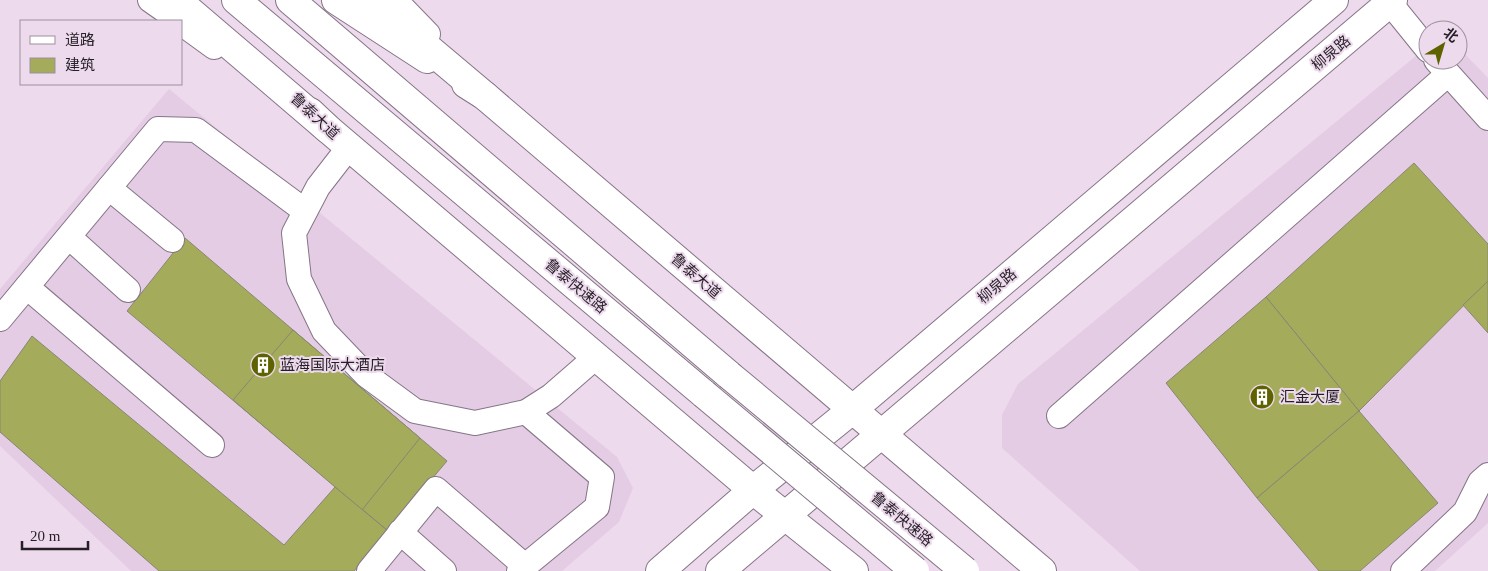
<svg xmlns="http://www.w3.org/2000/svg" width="1488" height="571" viewBox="0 0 1488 571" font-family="'Times New Roman','Noto Sans SC',serif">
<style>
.built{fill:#e4cce4}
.building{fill:#a4ab5b;stroke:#868873}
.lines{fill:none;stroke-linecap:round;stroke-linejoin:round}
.minor-casing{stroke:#857586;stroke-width:26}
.major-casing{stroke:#857586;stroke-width:30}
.highway-casing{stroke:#857586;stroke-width:30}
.minor{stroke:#fff;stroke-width:24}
.major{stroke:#fff;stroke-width:28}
.highway{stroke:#fff;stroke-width:28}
.highway-bridge-casing{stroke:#857586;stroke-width:30;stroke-linecap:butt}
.highway-bridge{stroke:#fff;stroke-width:28}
.labels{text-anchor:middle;stroke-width:4;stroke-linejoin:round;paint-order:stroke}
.street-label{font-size:15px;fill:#261f26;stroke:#eddaed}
.poi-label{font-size:15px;fill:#261f26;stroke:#eddaed;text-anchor:start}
</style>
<rect width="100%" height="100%" fill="#eddaed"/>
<g class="built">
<path d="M1428,46V60H1458V47L1488,78V523L1435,571H1140L1002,448V415L1018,384Z"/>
<path d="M169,89L617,457L633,488L619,522L562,571H131L0,446V289Z"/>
</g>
<g class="building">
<path d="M1414,163L1488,244V281L1359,411L1266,297Z"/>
<path d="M185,238L447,461L388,531L127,311Z"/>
<path d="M1488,281V333L1463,305Z"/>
<path d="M1266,297L1359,411L1257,498L1166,383Z"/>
<path d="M293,330L420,438L362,510L233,400Z"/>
<path d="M32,336L284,545L335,487L388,531L354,571H159L0,432V381Z"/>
<path d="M1359,411L1438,503L1360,571H1319L1257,498Z"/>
</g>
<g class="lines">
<defs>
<g id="minor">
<path d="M150,0L180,21"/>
<path d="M395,0L428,34"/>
<path d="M1390,3L1428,50"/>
<path d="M181,23L214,47"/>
<path d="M1436,60L1488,118"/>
<path d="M349,147L318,187L294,233L299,279L324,331L366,375L415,411L475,423L526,412L551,396L597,356"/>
<path d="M109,188L172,240"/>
<path d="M69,237L128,290"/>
<path d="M27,287L212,445"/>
<path d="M0,319L158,129L196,130L305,211"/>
<path d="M1059,416L1447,75"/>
<path d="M400,532L444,571"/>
<path d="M369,571L436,489L525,566"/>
<path d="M519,571L597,507L602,477L526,412"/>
<path d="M1403,571L1465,512L1480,482L1488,475"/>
</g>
<g id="major">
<path d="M336,0L427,59"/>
<path d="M466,84L485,96L1042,571"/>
<path d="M310,112L328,129L753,490L854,571"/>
<path d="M660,571L753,490L852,410L1334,0"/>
<path d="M720,571L1393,0"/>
</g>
<g id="highway">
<path d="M177,0L328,129"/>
<path d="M236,0L704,394"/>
<path d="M290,0L729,375"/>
<path d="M371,0L485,96"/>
</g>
</defs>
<use href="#minor" class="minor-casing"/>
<use href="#major" class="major-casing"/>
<use href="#highway" class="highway-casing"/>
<use href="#minor" class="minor"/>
<use href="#major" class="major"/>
<use href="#highway" class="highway"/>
<defs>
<g id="highway-bridge">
<path d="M729,375L965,571"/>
<path d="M704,394L915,571"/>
</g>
</defs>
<use href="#highway-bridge" class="highway-bridge-casing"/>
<use href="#highway-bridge" class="highway-bridge"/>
</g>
<defs>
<symbol id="building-disc" viewBox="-11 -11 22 22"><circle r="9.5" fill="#5e6300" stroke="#eddaed"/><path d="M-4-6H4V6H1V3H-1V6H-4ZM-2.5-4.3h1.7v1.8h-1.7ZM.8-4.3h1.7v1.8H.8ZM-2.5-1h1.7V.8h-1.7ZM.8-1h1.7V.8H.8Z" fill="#fff"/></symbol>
</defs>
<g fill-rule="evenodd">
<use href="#building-disc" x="249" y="351" width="28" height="28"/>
<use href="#building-disc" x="1248" y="383" width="28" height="28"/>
</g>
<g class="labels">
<g class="street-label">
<text transform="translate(1331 53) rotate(-40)" y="5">柳泉路</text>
<text transform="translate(315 116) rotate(43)" y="5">鲁泰大道</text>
<text transform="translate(696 276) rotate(41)" y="5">鲁泰大道</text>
<text transform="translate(576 286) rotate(40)" y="5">鲁泰快速路</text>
<text transform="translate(997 286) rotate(-40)" y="5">柳泉路</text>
<text transform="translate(902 519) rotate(40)" y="5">鲁泰快速路</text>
</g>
<g class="poi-label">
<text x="280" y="370">蓝海国际大酒店</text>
<text x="1280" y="402">汇金大厦</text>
</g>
</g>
<rect x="20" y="20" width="162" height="65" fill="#eddaed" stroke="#9d8f9d"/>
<rect x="30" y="36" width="25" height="8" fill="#ffffff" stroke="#9d8f9d"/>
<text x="65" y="45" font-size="15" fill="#261f26">道路</text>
<rect x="30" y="58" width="25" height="15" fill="#a4ab5b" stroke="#9d8f9d"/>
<text x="65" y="70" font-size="15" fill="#261f26">建筑</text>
<g transform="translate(1443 45) rotate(38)"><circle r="24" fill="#eddaed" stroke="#9d8f9d"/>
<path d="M0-4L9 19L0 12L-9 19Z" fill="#5e6300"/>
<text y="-8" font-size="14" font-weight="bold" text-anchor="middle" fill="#261f26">北</text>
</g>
<path d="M22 541v8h66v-8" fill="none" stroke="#261f26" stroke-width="2.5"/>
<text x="30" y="541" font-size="15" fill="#261f26" stroke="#eddaed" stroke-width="4" paint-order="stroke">20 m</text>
</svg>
